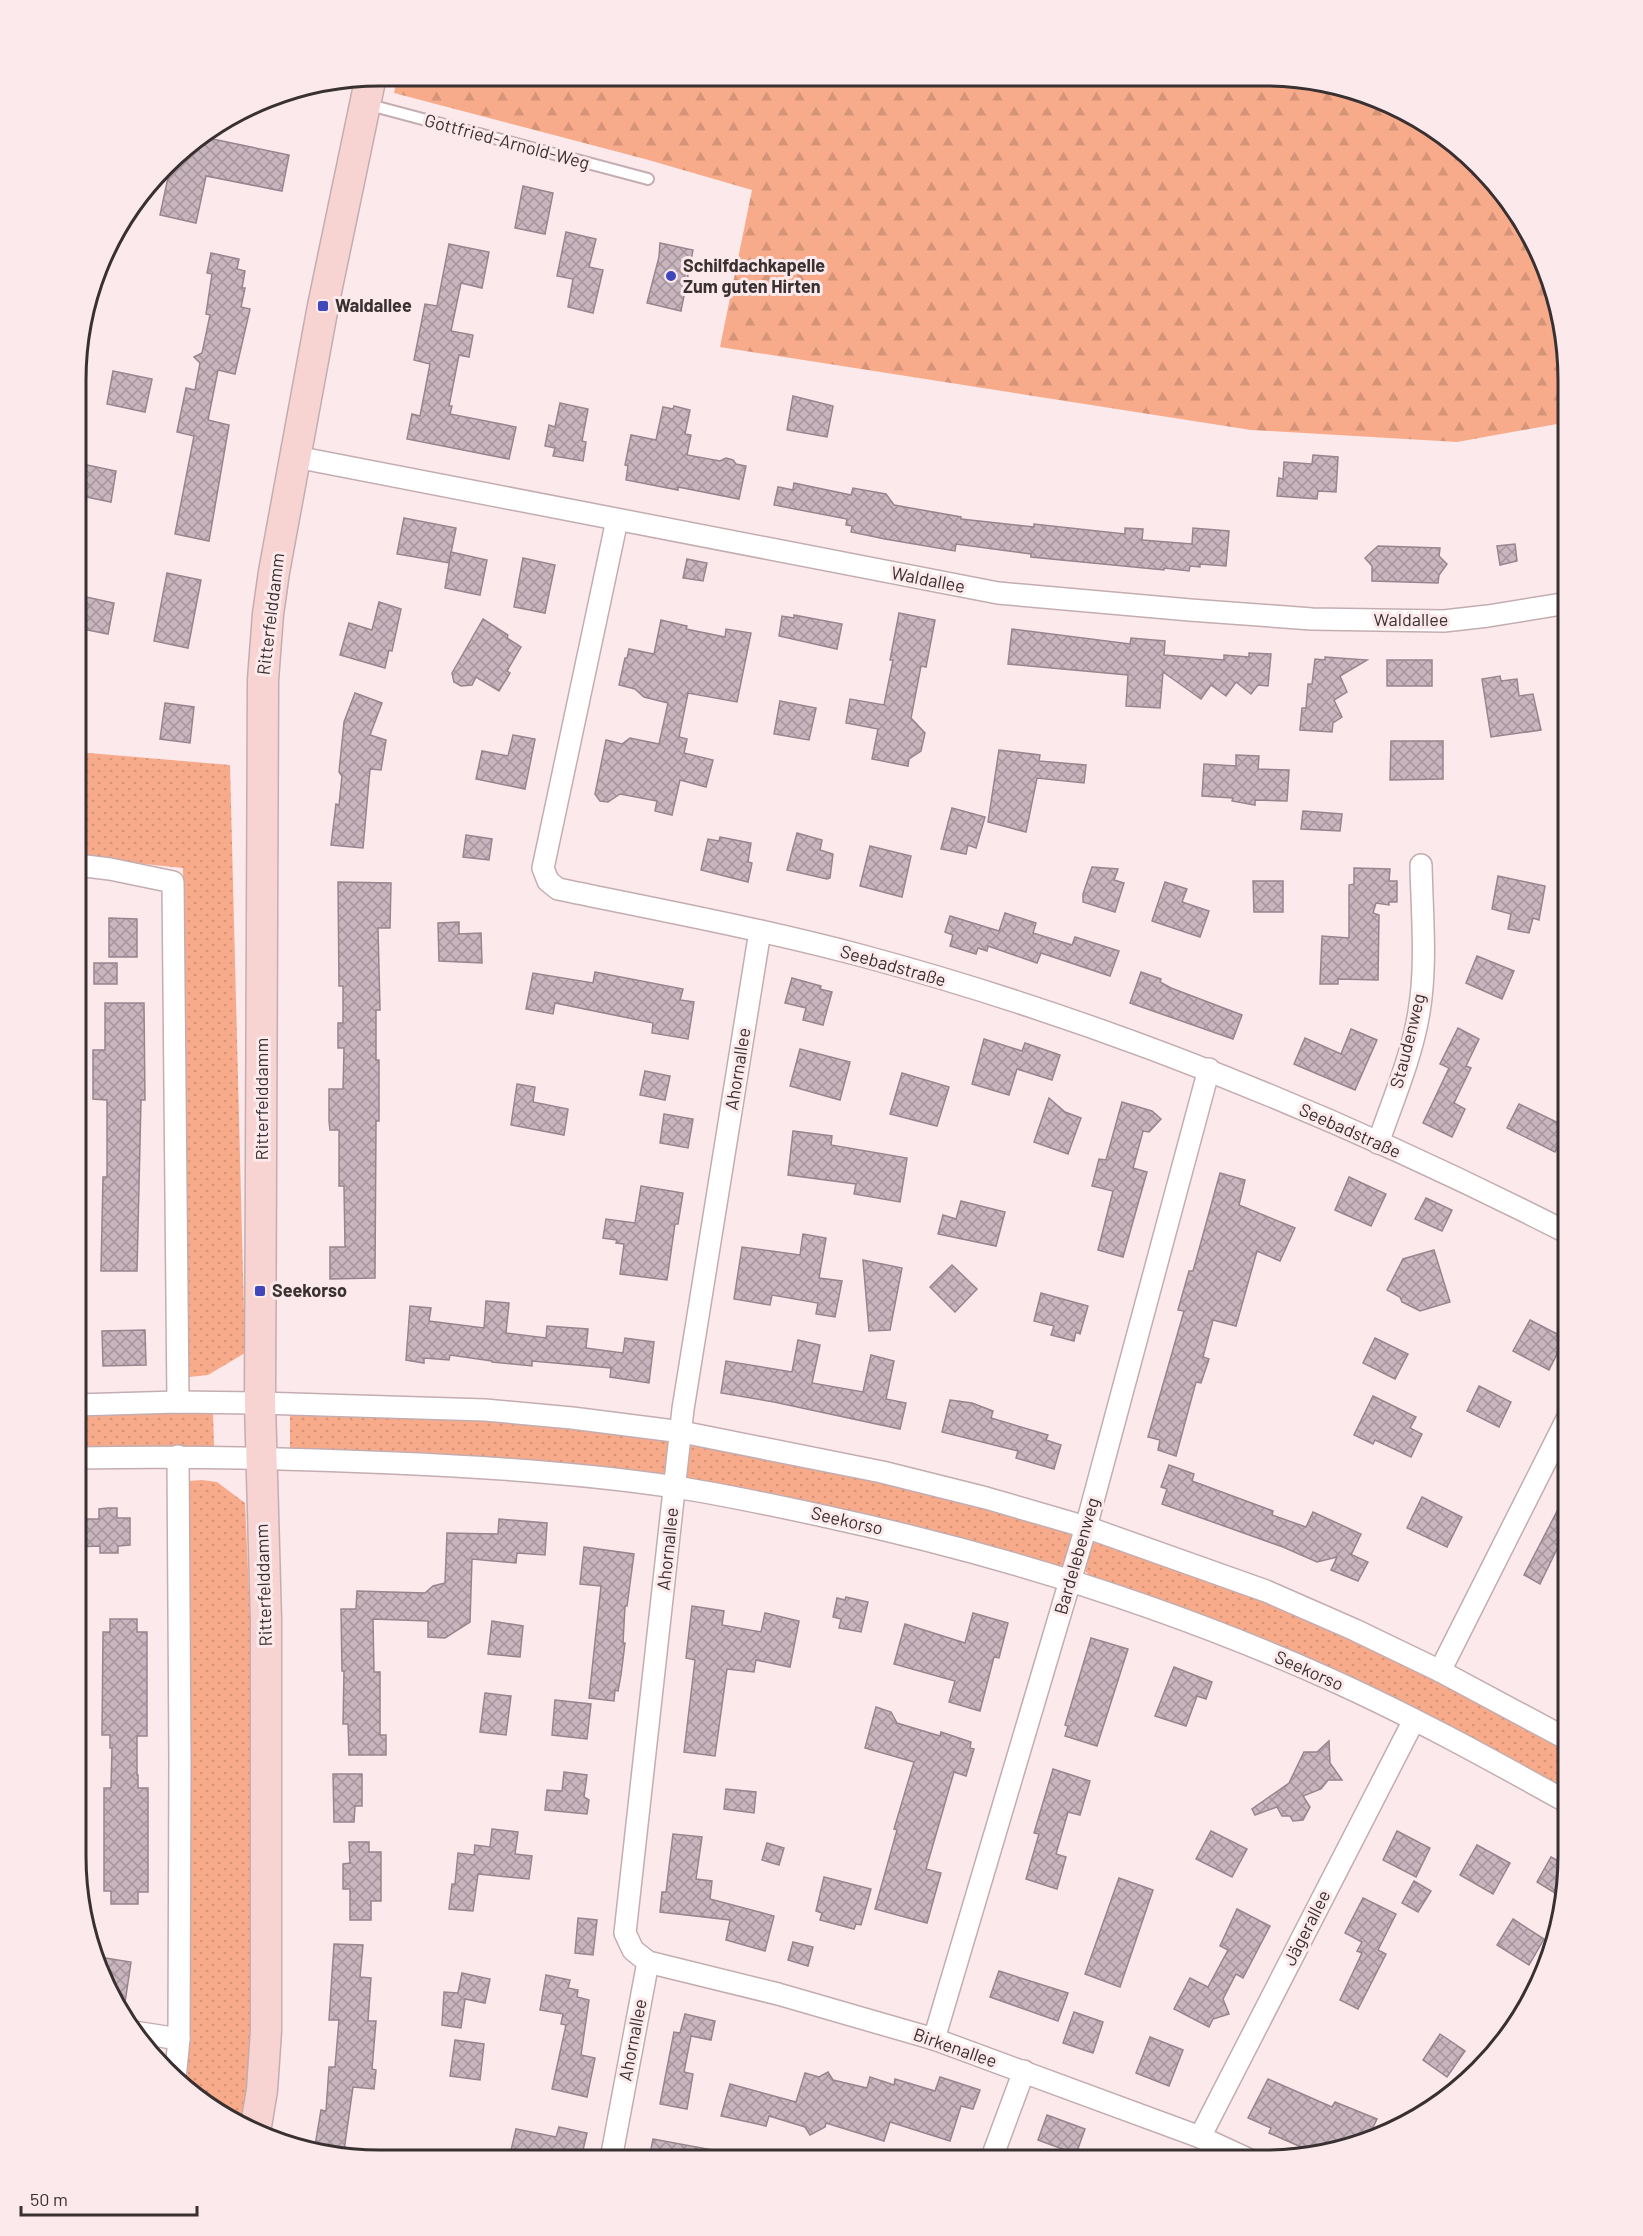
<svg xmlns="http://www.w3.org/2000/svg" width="1643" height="2236" viewBox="0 0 1643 2236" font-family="Barlow,sans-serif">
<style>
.green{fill:url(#green-dots)}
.forest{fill:url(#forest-firs)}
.building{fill:url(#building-cross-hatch);stroke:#98848d;stroke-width:1.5}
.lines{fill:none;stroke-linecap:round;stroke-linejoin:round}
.lane-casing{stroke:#c3adb1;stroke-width:14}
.street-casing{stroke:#c3adb1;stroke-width:24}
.secondary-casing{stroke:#c3adb1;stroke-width:33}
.lane{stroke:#fff;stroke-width:10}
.street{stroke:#fff;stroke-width:21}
.secondary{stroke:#f7d3d1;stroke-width:30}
.poi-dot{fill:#3f47bb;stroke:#fce9ec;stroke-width:2}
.labels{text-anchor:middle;stroke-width:6;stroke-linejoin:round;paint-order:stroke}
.street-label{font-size:18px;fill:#393031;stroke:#fce9ec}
.poi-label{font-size:18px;font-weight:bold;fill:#393031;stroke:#fce9ec;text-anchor:start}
.rim{fill:none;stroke:#393031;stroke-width:3}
</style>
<defs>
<pattern id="green-dots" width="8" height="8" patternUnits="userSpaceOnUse" patternTransform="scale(1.5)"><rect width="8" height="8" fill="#f8ab8a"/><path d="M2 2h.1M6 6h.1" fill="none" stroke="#d59378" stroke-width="1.8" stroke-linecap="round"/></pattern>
<pattern id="forest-firs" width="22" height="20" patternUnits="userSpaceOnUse" patternTransform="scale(1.5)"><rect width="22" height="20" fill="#f8ab8a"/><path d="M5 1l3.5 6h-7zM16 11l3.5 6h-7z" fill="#d59378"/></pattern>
<pattern id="building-cross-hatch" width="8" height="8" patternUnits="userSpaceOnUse" patternTransform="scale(1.5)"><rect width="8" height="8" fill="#c9b5be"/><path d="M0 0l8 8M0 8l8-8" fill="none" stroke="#a4949b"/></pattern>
</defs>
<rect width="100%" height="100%" fill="#fce9ec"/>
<g class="green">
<path d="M88,310L78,403V340Z"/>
<path d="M77,752L230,765L245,1353L208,1375L189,1377L186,1371L183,868L77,857Z"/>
<path d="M213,1412L214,1446L76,1449V1414Z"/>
<path d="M290,1414L476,1421L548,1426L665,1440L670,1442L669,1473L664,1476L505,1458L290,1449Z"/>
<path d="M693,1445L811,1466L964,1502L1071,1533L1074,1536L1065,1564L1061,1566L922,1527L771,1493L690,1480L685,1474L689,1448Z"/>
<path d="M202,1480L217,1482L245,1503L253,1681V2025L247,2101L242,2125L210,2109L187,2089L189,2045L187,1489L190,1481Z"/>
<path d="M1097,1541C1172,1568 1249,1594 1323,1626C1406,1664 1487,1706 1567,1749V1790L1440,1721L1167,1603L1089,1575L1083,1569L1091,1544Z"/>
</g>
<path class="forest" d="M398,75L1303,78L1379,98L1448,138L1493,179L1536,245L1558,301L1568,380V422L1457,442L1251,430L720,347L752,190L645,159L394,93Z"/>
<g class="building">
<path d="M203,137L289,155L282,191L206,176L196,223L160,215L172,159L179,150Z"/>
<path d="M523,186L553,193L545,234L515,228Z"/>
<path d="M566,232L596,239L589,267L603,270L593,313L568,307L573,279L557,276Z"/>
<path d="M660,243L693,250L681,311L647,303L659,257Z"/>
<path d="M449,244L489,252L482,288L461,283L451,331L473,335L469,357L459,355L449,406H452L450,414L516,427L509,459L407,439L412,414L420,416L430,364L414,360L425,304L437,306Z"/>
<path d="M211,253L239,259L237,269L245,271L242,288H245L241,307L250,309L235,374L218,370L208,420L229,425L209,541L175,534L194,436L177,432L186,388L195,390L200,363L194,357L202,353L210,315L206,314L212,274L207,273Z"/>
<path d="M113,371L152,379L145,412L107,404Z"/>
<path d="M793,396L833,406L827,437L787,430Z"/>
<path d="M560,403L588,409L582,441L586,442L583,461L553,456L555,448L545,446L549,425L555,427Z"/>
<path d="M674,406L690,410L685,434L691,435L687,455L720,461L726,458L733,460L736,464L746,466L739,499L678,487V490L626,480L628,466L625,465L631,435L656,440L663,407L673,409Z"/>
<path d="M1313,455L1338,457L1336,492L1318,491L1317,499L1277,496L1279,478L1283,479L1284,462L1312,464Z"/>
<path d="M87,465L116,471L111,502L81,496Z"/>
<path d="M794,483L851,495L853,488L886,494L894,505L961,517V519L1034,527V524L1125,534V528L1143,529L1142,540L1192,544L1193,528L1229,531L1226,566L1200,564V567L1190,566L1189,571L1164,568V570L1031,557V554L956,544L955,551L885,539L851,532L852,526L846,525L847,519L774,505L778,487L793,490Z"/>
<path d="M404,518L456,528L449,563L397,554Z"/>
<path d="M1515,544L1517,561L1500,565L1497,546Z"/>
<path d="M1378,546L1440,548L1439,556L1447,564L1439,575L1438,583L1372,581V566L1365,558Z"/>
<path d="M451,552L487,560L480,595L445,588Z"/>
<path d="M523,558L555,565L545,613L514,607Z"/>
<path d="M687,559L707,563L703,581L683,578Z"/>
<path d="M167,573L201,580L188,648L154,641Z"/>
<path d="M77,595L114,603L108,634L77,628Z"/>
<path d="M379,602L401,609L392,651L389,650L385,668L340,655L349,623L372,630Z"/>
<path d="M899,613L935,620L926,667L921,666L911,718L925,733L921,751L909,759L908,766L872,759L878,729L846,723L850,699L884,705L893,660H890Z"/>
<path d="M794,615L842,624L837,649L779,636L782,616L794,618Z"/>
<path d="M483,619L508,635L507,638L521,647L507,671L510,673L499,691L476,677L472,685L461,686L454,682L452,673Z"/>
<path d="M661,620L687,626L686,629L725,637L726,629L751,633L737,702L688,693L679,737L687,739L684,753L713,760L706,787L680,780L672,815L655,811L657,801L620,794L608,802L600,801L595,794L606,740L622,744L630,738L659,744L668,703L644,697L635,689L619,685L625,658H627L629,649L654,654Z"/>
<path d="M1012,629L1130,644L1131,638L1165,641L1164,655L1224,660V655L1249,657V653L1271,654L1268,686L1258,685L1251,694L1236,682L1226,696L1211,685L1201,699L1163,672L1160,708L1126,706L1128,675L1008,664Z"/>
<path d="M1325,657L1367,660L1340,676L1347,692L1334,700L1342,717L1333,723L1332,732L1300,730L1302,708H1306L1308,684H1312L1315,659L1325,660Z"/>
<rect x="1387" y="660" width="45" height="26"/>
<path d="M1500,676L1501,681L1517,679L1519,696L1533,694L1541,730L1491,737L1482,679Z"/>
<path d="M355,693L382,703L370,735L386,740L381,770L370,769L363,848L331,845L336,804L339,805L342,776L339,772L344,722Z"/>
<path d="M780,701L816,708L809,740L774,734Z"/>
<path d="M165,703L194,707L190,743L160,739Z"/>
<path d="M513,735L535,739L525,789L476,779L482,751L508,756Z"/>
<path d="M1391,741H1443V779L1390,780Z"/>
<path d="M999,750L1040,755L1039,761L1086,765L1084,783L1037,778L1026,832L988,822Z"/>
<path d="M1236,755L1259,756L1258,769L1289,770L1287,801L1255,800V805L1232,801L1233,798L1202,796L1204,764L1236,766Z"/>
<path d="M952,808L985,817L976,848L968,845L966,854L941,849Z"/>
<path d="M1303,811L1342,814L1340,831L1301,829Z"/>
<path d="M797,833L822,840L820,850L833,854L830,878L827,879L787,870Z"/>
<path d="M466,835L492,839L489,860L463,857Z"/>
<path d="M720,837L751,843L748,862L752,863L748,882L701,870L708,839L719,841Z"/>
<path d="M870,846L911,856L902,897L860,886Z"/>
<path d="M1092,867L1118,869L1114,880L1124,883L1115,912L1083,902V894Z"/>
<path d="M1354,868L1390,869L1389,881H1397V902H1389V905L1376,903L1373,913L1379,915L1378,980L1338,979V984H1320L1322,936L1349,938V885L1354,884Z"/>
<path d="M1498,876L1545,886L1539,920L1533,918L1529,933L1508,929L1511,914L1492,909Z"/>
<path d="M1253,881H1283V912H1254Z"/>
<path d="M338,882L391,883L390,928H378L380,1010H376V1060H379V1121H376L375,1278L330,1279V1247H345L344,1186H339V1130H330L329,1121V1089H343L344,1048H338V1023H343V986H339Z"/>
<path d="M1165,882L1187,889L1182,902L1209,911L1200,937L1152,921Z"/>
<path d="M1005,913L1036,923L1033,933L1072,945L1075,937L1119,951L1110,976L1041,953L1037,963L988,946L987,951L978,948L976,954L950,946L953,935L945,932L950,916L999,931Z"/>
<path d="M109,918L137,919V957H109Z"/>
<path d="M459,922V934L481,933L482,963L439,961L438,923Z"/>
<path d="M1477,956L1514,971L1502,999L1466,983Z"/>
<rect x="94" y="963" width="23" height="21"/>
<path d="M595,972L683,989L680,1000L694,1002L688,1039L652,1033L653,1023L555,1003L553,1014L526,1009L533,973L593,983Z"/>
<path d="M1141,972L1161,979L1160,982L1171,988L1242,1015L1233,1039L1130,1003Z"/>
<path d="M792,978L821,986L820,989L832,992L823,1025L803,1020L806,1008L785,1003Z"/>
<path d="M105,1003H144L145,1100H141L137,1271H101L103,1177H107V1100L93,1099V1050H105Z"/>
<path d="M1458,1028L1479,1039L1466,1066L1471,1068L1454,1103L1465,1109L1452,1137L1423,1123L1449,1068L1440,1064Z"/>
<path d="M1351,1029L1377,1040L1355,1090L1294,1064L1305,1038L1341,1054Z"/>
<path d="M984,1039L1022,1051L1025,1043L1060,1055L1052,1080L1017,1069L1009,1095L972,1084Z"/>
<path d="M800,1049L850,1062L840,1100L790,1086Z"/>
<path d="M645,1071L670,1076L665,1100L640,1095Z"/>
<path d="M902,1073L949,1087L937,1126L890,1114Z"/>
<path d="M517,1084L535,1087L533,1102L568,1109L564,1135L511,1125Z"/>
<path d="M1049,1098L1065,1112L1081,1118L1068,1154L1034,1142Z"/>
<path d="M1122,1102L1152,1111L1161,1119L1149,1132L1143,1131L1133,1168L1147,1172L1123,1257L1098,1250L1113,1191L1092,1186L1099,1159L1106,1160Z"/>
<path d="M1519,1104L1567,1127L1555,1152L1507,1128Z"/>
<path d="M664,1114L693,1119L688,1148L660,1143Z"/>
<path d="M793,1131L832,1136L831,1145L907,1158L900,1202L854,1194L856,1184L788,1175Z"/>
<path d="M1220,1173L1245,1180L1239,1205L1295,1228L1280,1261L1257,1251L1236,1326L1213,1320L1203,1357L1209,1359L1201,1383L1196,1382L1176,1456L1158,1450L1160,1440L1148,1437L1184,1311L1178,1310L1189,1271H1193Z"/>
<path d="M1349,1177L1386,1194L1371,1226L1335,1210Z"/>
<path d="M641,1186L683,1193L678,1224H675L667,1280L620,1274L624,1244L616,1243L617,1240L603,1238L606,1219L635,1223Z"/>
<path d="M1426,1198L1452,1210L1442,1231L1415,1219Z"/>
<path d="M961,1201L1005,1212L996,1246L938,1234L943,1215L956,1219Z"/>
<path d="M803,1234L826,1238L819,1278L842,1281L835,1317L816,1314L818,1303L772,1295L770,1305L734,1299L742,1247L800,1255Z"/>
<path d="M1434,1250L1450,1302L1420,1311L1402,1302L1400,1297L1387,1290L1403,1259Z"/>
<path d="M863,1260L902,1268L890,1330L869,1331Z"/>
<path d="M952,1265L977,1289L955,1312L930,1287Z"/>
<path d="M1041,1293L1088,1306L1080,1334L1076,1332L1074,1341L1051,1335L1054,1326L1034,1321Z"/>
<path d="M486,1301L509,1303L506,1333L546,1338L547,1326L588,1329L586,1348L623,1353L625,1338L654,1342L649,1383L610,1377L611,1368L532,1361V1366L492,1362V1361L450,1355L449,1360L424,1358V1363L406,1360L410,1306L431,1308L429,1321L484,1328Z"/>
<path d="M1530,1320L1565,1338L1549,1370L1513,1351Z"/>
<path d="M145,1330L146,1365L103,1366L102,1331Z"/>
<path d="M1375,1338L1408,1354L1395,1379L1363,1363Z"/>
<path d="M798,1340L820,1345L812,1383L863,1392L871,1355L894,1361L886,1399L906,1403L900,1429L774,1402L721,1393L726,1361L792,1372Z"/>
<path d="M1479,1386L1511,1402L1499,1427L1467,1411Z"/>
<path d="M1373,1396L1416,1417L1410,1428L1422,1434L1411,1457L1375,1440L1373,1444L1354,1435Z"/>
<path d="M950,1400L972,1403L993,1411L991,1418L1048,1435L1046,1440L1061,1445L1054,1469L1016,1458L1018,1451L942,1432Z"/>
<path d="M1169,1465L1194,1474L1192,1481L1273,1511L1272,1515L1306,1527L1313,1512L1361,1534L1352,1553L1350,1554L1368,1562L1358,1581L1331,1570L1337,1557L1317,1562L1283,1547L1162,1504L1167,1489L1161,1487Z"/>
<path d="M1567,1492V1555L1557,1549L1540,1584L1524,1575Z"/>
<path d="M1422,1497L1462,1517L1447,1547L1407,1528Z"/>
<path d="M108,1508H117V1518H130V1545L118,1546V1553H100V1546L76,1547V1519H99V1509Z"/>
<path d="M499,1519L547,1523L545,1555L517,1553L516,1563L472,1559L470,1622L445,1638L428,1637V1621L373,1619L374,1672H380V1735H386V1755H349L348,1724H343L344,1671H342L341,1609H356L357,1591L425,1593L433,1586L445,1583L447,1533L498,1534Z"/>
<path d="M584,1547L634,1554L627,1606H625L623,1643H625L621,1675L618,1691L615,1690L614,1701L589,1698L601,1586L580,1584Z"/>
<path d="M846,1597L868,1602L861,1632L839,1628L841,1619L833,1617L837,1598L845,1600Z"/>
<path d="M692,1606L724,1611L722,1625L761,1632L765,1613L799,1621L790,1667L756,1660L754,1672L727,1669L715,1756L684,1752L695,1660L686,1658Z"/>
<path d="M973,1613L1008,1623L999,1658L994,1657L980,1711L949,1702L955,1681L894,1664L905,1624L965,1643Z"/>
<path d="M110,1619H137V1632H147V1736H137V1775H138V1788H148V1892H138V1904H111V1891H104V1788H111L112,1748H110V1735H102L103,1632H110Z"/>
<path d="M492,1621L523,1626L520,1657L488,1654Z"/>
<path d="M1091,1638L1128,1649L1097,1746L1065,1736L1068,1726L1065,1725Z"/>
<path d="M1174,1667L1212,1682L1206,1699L1197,1696L1186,1726L1155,1716Z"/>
<path d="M485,1693L511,1696L506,1735L480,1732Z"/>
<path d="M555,1700L591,1704L587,1739L552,1735Z"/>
<path d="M876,1707L891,1712L897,1723L940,1736L941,1732L971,1742L970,1748L974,1749L966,1776L954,1772L926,1869L941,1873L927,1923L875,1909L897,1830L894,1829L914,1762L865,1748Z"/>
<path d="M1329,1741L1330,1763L1342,1780H1328L1321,1789L1303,1796L1310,1807L1303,1820L1293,1821L1290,1816H1282L1277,1807L1255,1815L1252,1809L1289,1783L1304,1752H1317Z"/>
<path d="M1053,1769L1090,1781L1080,1815L1068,1812L1056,1854L1066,1857L1057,1889L1026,1879L1039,1834L1034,1833Z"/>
<path d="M564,1772L587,1775L584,1797L589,1800L587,1814L545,1810L547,1790L562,1791Z"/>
<path d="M333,1774H362V1806H355L354,1822H334Z"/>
<path d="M726,1789L756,1792L754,1813L724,1809Z"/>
<path d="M492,1829L518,1832L515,1854L532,1856L529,1879L478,1874L473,1911L449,1909L452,1884H455L458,1853L474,1855L475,1845L490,1847Z"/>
<path d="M1211,1831L1247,1849L1232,1877L1196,1859Z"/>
<path d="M1397,1831L1430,1848L1416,1877L1383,1860Z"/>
<path d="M673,1834L702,1837L696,1879L712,1881L710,1899L774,1916L765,1951L726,1940L730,1920L660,1912L662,1892H666Z"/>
<path d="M349,1842H369V1852H381V1901H371V1920H350V1889H343V1864L350,1863Z"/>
<path d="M767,1843L784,1848L779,1865L762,1860Z"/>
<path d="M1477,1845L1510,1863L1493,1894L1460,1875Z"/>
<path d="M1551,1857L1567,1866L1563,1898L1537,1882Z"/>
<path d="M824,1877L871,1889L861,1925L856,1924L854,1929L820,1920L822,1913L816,1911Z"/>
<path d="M1119,1878L1153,1890L1120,1987L1085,1974Z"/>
<path d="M1414,1881L1431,1891L1418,1912L1402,1903Z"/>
<path d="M1363,1898L1396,1914L1378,1950L1386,1954L1358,2009L1340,2000L1362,1953L1357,1951L1362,1942L1345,1933Z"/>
<path d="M1237,1909L1270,1926L1243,1978L1236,1974L1223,1999L1229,2014L1213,2019L1209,2027L1174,2009L1190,1978L1208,1987L1228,1950L1220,1946Z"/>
<path d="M578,1918L597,1920L593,1955L575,1953Z"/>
<path d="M1513,1919L1544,1939L1529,1965L1497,1945Z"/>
<path d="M793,1942L813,1947L808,1966L788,1960Z"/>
<path d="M334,1944L363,1945L360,1977L371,1978L368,2021H376L372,2069L376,2070L374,2089L353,2087L343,2158L314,2152L321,2110L326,2111L329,2067H335L337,2043L339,2020H329Z"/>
<path d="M93,1956L131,1962L123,2016L107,1991Z"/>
<path d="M999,1971L1068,1993L1058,2021L990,1997Z"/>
<path d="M462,1973L490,1979L485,2003L465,1999L461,2028L442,2025L444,1992L458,1993Z"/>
<path d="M546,1975L570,1980L568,1988L578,1990L577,1997L589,2000L581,2055L595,2058L587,2097L552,2089L566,2025L561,2024L563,2014L540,2010Z"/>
<path d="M1074,2012L1103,2022L1093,2053L1063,2043Z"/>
<path d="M685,2014L715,2021L711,2040L691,2036L684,2072L693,2074L687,2109L660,2104L674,2032L680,2033Z"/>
<path d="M1440,2034L1465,2051L1447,2077L1423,2060Z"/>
<path d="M1150,2037L1183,2050L1169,2086L1136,2073Z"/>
<path d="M455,2040L484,2044L480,2080L450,2076Z"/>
<path d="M828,2072L833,2080L867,2088L870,2077L894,2085L895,2079L935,2091L940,2077L980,2090L973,2109L961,2106L950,2141L890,2122L884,2141L826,2123L825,2127L810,2135L805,2127L769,2116L766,2126L721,2116L730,2084L796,2102L805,2073L819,2077Z"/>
<path d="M1268,2079L1332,2107L1335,2102L1377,2119L1366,2142L1342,2151L1317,2154L1269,2133L1271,2128L1248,2118Z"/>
<path d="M1047,2115L1085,2129L1076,2154L1038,2140Z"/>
<path d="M559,2127L587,2133L581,2159H509L516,2129L556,2137Z"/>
<path d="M653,2139L713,2150L712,2159H649Z"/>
</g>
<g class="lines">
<defs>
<path id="lane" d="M366,104L648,179"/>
<g id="street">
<path d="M296,457L998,593L1190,610L1312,619L1444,621L1488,616L1568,603"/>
<path d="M617,520L543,868L548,881L558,889C660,910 762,929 863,956C1108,1022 1342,1118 1568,1233"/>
<path d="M77,865L110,869L173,882L178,1402"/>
<path d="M760,931L683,1409L625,1933L633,1950L648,1962L778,1994L934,2039L1200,2137L1252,2161"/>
<path d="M1378,1143C1393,1100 1412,1056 1419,1012C1427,964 1422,914 1421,865"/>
<path d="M76,1405L178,1402L260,1403L485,1410L572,1418L682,1432L882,1472L986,1498L1086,1527L1266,1591L1355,1630L1440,1671L1567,1739"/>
<path d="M76,1458C183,1456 289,1458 395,1463C489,1467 582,1473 675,1487C727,1495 777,1506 828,1517C999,1554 1166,1606 1325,1677C1408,1714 1488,1758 1567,1802"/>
<path d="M1440,1671L1568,1417"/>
<path d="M134,2032L179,2039"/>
<path d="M934,2039L1086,1527L1209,1069"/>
<path d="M175,2079L179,2039L180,1761L178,1456"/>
<path d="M1200,2137L1414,1720"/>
<path d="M611,2159L648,1962"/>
<path d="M991,2160L1024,2071"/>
</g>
<path id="secondary" d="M255,2132L262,2090L266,2031V1620L260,1403L263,680L268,614L274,572L323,306L371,76"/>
</defs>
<use href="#lane" class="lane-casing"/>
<use href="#street" class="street-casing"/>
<use href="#secondary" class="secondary-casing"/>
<use href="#lane" class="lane"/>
<use href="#street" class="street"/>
<use href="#secondary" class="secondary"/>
</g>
<g class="poi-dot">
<circle cx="671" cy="276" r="6"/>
<rect x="317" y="300" width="12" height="12" rx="3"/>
<rect x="254" y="1285" width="12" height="12" rx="3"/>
</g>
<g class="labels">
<g class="street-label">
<text transform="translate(507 142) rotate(15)" y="6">Gottfried-Arnold-Weg</text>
<text transform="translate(928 580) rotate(11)" y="6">Waldallee</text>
<text transform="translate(271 614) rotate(-83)" y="6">Ritterfelddamm</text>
<text x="1411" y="626">Waldallee</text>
<text transform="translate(893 966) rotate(16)" y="6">Seebadstraße</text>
<text transform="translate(1408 1041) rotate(-76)" y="6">Staudenweg</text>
<text transform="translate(738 1069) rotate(-81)" y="6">Ahornallee</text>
<text transform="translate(262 1099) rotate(-90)" y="6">Ritterfelddamm</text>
<text transform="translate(1350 1131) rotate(24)" y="6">Seebadstraße</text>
<text transform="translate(847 1521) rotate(13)" y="6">Seekorso</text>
<text transform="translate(668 1549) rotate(-84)" y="6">Ahornallee</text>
<text transform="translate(1077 1556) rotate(-74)" y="6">Bardelebenweg</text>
<text transform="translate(264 1585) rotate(-92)" y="6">Ritterfelddamm</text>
<text transform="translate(1309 1671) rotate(24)" y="6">Seekorso</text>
<text transform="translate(1307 1928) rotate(-63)" y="6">Jägerallee</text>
<text transform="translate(633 2040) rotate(-79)" y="6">Ahornallee</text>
<text transform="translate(955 2048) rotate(19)" y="6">Birkenallee</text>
</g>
<g class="poi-label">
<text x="683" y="272">Schilfdachkapelle<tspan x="683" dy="21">Zum guten Hirten</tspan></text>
<text x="335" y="312">Waldallee</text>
<text x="272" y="1297">Seekorso</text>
</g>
</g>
<path d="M0 0H1643V2236H0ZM380 86H1264A294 294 0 0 1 1558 380V1856A294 294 0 0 1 1264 2150H380A294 294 0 0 1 86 1856V380A294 294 0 0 1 380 86Z" fill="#fce9ec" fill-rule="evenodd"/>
<path class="rim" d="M380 86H1264A294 294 0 0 1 1558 380V1856A294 294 0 0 1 1264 2150H380A294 294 0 0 1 86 1856V380A294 294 0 0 1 380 86Z"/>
<path d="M21 2206v9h176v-9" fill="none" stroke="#393031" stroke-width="3"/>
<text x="30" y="2206" font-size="18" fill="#393031" stroke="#fce9ec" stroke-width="4.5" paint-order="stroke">50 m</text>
</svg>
